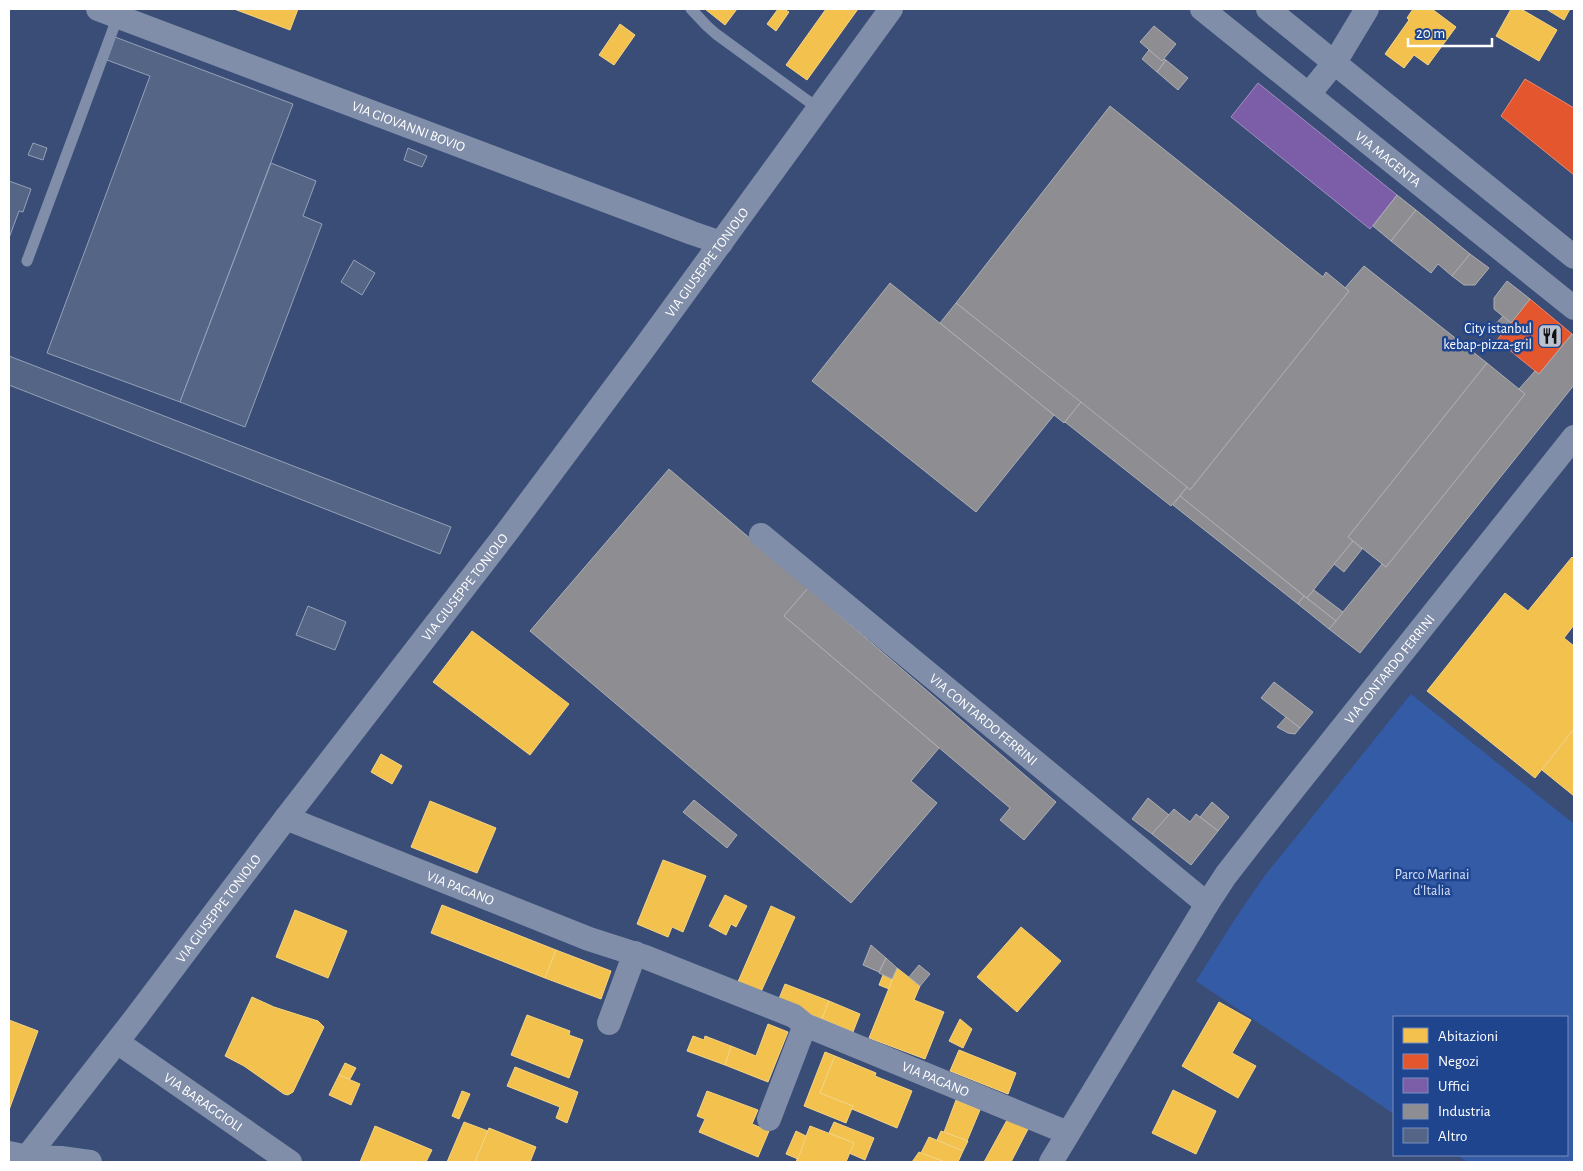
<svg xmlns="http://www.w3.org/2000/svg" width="1583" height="1171" viewBox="0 0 1583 1171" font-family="'Alegreya Sans',sans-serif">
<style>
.green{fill:#345ba5}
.homes{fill:#f2c14e;stroke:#f6d483}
.shops{fill:#e4572e;stroke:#ec896d}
.offices{fill:#7b5ea7;stroke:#a38ec1}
.industry{fill:#8d8d92;stroke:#afafb3}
.building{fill:#556586;stroke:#95a1b7}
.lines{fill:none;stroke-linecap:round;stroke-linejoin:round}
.lane{stroke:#808ea9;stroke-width:11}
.street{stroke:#808ea9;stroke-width:24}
.labels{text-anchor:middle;stroke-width:5;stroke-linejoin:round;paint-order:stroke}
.street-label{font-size:14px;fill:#fff;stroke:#20458f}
.poi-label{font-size:14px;fill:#fff;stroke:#20458f;text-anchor:end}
.park-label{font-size:14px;fill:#d5e1f9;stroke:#20458f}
</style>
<rect width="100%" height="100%" fill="#394d76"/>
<path class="green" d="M1411,694L1574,824V1162H1468L1456,1155H1567V1017H1394V1114L1196,981L1235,919L1263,878Z"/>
<g class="homes">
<path d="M234,9H298L290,30Z"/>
<path d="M705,9H737L725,25Z"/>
<path d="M778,9H784L789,12L776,31L767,24Z"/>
<path d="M826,9H858L807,80L786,65Z"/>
<path d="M1413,9H1432L1456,27L1428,65L1414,55L1404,68L1385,54L1409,20L1407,18Z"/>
<path d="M1511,9H1521L1557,30L1539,61L1496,36Z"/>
<path d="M1546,9H1570L1564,20Z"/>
<path d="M620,24L635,35L614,65L599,55Z"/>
<path d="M1572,557L1574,559V625L1564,638L1574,646V729L1535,778L1427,691L1505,593L1528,611Z"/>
<path d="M472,631L569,704L530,755L433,682Z"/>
<path d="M1574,729V796L1542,770Z"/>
<path d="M381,754L402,766L392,784L371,772Z"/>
<path d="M430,801L496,828L477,873L411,847Z"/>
<path d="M663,860L706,876L683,932L672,927L668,937L637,924Z"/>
<path d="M725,895L747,906L736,927L731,924L726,935L709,926Z"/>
<path d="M442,905L556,950L545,978L431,933Z"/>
<path d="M771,906L795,917L760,994L737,984Z"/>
<path d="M295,910L347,931L328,978L276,957Z"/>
<path d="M1021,927L1061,961L1017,1012L977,977Z"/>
<path d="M556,950L611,971L601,999L545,978Z"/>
<path d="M897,968L920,986L914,1000L944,1012L925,1059L869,1038Z"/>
<path d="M883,975L892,979L889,989L879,985Z"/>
<path d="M785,984L829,1001L822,1019L778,1001Z"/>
<path d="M252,997L274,1007L318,1021L324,1027L293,1092L288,1095L284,1094L244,1066L225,1056Z"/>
<path d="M829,1001L860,1014L853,1032L822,1019Z"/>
<path d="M1219,1002L1251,1020L1232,1053L1256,1066L1238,1098L1182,1066Z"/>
<path d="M527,1015L570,1031L569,1035L583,1040L569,1078L511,1055Z"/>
<path d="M960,1019L972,1029L963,1048L949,1041Z"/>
<path d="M9,1020L38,1031L9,1110Z"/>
<path d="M768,1024L788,1032L768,1082L725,1065L731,1046L756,1056Z"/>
<path d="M693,1036L704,1040L705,1036L731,1046L725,1065L687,1051Z"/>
<path d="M959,1050L1016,1073L1008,1094L950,1071Z"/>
<path d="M825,1052L835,1056L820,1093L853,1106L846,1123L804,1106Z"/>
<path d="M835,1056L876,1073L875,1076L912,1091L897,1128L852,1109L853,1106L820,1093Z"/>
<path d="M345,1063L356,1068L350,1079L339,1075Z"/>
<path d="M515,1067L578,1092L567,1123L556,1118L560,1107L507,1086Z"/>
<path d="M339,1075L360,1084L351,1105L329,1095Z"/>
<path d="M1173,1090L1216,1111L1196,1154L1152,1133Z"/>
<path d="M462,1091L470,1094L459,1119L452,1116Z"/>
<path d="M707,1091L758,1110L752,1124L769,1131L758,1157L699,1132L705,1119L697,1116Z"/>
<path d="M956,1100L980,1110L967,1141L944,1132Z"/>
<path d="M1007,1120L1028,1129L1011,1162H984Z"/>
<path d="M464,1122L488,1131L475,1162H447Z"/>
<path d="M834,1122L874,1138L865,1160L849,1153L854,1143L829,1133Z"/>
<path d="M375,1126L432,1150L426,1162H360Z"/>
<path d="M810,1126L854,1143L846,1162H796Z"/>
<path d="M489,1128L536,1147L530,1162H475Z"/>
<path d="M796,1131L806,1136L798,1159L786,1154Z"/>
<path d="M941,1131L968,1141L963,1151L937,1140Z"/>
<path d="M929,1137L963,1151L958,1162H945L921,1153Z"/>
<path d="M919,1152L921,1153L945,1162H912Z"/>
</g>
<g class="shops">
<path d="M1525,79L1574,108V175L1501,116Z"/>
<path d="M1530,299L1572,334L1539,374L1497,340Z"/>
</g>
<path class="offices" d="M1258,83L1397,195L1370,229L1231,117Z"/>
<g class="industry">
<path d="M1154,26L1176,44L1162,61L1140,42Z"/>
<path d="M1149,50L1162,61L1164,59L1166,60L1157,72L1142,59Z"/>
<path d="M1166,60L1188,78L1178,90L1157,72Z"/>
<path d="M1110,106L1323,277L1326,272L1349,291L1190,490L956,303Z"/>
<path d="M1397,195L1416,210L1391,241L1373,226Z"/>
<path d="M1416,210L1470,254L1452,276L1438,264L1431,273L1391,241Z"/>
<path d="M1470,254L1489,268L1475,285H1464L1452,276Z"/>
<path d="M1364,266L1487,363L1348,537L1353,541L1307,598L1180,496L1187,487L1190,490L1349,291L1345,288Z"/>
<path d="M1507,281L1530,299L1511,323L1494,309V298Z"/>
<path d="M890,283L1054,415L976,512L812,381Z"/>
<path d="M956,303L1081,402L1064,423L940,323Z"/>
<path d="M1503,316L1511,323L1503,333L1494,326Z"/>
<path d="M1572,334L1574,336V385L1360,653L1329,629L1382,564L1386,567L1525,394L1519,389L1535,371L1539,374Z"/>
<path d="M1487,363L1525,394L1386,567L1348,537Z"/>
<path d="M1081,402L1187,487L1171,506L1065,422Z"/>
<path d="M669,469L808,588L784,616L939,748L911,781L937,803L851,903L530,631Z"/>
<path d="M1180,496L1304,596L1298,604L1173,505Z"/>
<path d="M1353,541L1362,549L1344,572L1334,564Z"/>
<path d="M808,588L1056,802L1024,840L1000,820L1010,808L784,616Z"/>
<path d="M1314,590L1343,612L1336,621L1307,598Z"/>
<path d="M1304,596L1336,621L1329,629L1298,604Z"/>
<path d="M1274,682L1313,712L1300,728L1261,698Z"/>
<path d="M1286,717L1300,728L1295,734L1288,733L1277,727Z"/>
<path d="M1148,798L1169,815L1152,834L1132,819Z"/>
<path d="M694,800L737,835L727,848L683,812Z"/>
<path d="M1212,802L1229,817L1218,831L1200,817Z"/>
<path d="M1174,809L1190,822L1196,814L1218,831L1191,865L1152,834Z"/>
<path d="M871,945L886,958L879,972L863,965Z"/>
<path d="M886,958L897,968L892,979L879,973Z"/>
<path d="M919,965L930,974L920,986L909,977Z"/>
</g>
<g class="building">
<path d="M115,37L293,104L180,402L47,353L150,76L107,60Z"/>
<path d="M33,143L47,148L43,160L28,155Z"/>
<path d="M408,148L427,156L422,167L404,160Z"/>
<path d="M271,163L316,181L303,216L322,224L245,427L180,402Z"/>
<path d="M9,181L31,189L23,212L19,211L9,238Z"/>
<path d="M354,260L375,273L362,295L341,282Z"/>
<path d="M9,356L451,527L440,554L9,385Z"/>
<path d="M308,606L346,622L335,650L296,635Z"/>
</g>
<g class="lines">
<g class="lane">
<path d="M691,9L707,26L716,34L819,109"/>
<path d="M27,261L118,16"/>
</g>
<g class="street">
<path id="s1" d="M98,9L692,233L721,243"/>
<path id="s2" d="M1202,9L1574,308"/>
<path d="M1268,9L1574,257"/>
<path d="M1309,94L1335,62L1367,9"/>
<path id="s3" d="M761,535L1207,904"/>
<path id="s4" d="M286,818L589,939L645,957L794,1016L805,1025"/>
<path d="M609,1023L635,953"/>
<path id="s5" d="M117,1042L290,1162"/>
<path id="s6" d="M769,1119L805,1025L1068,1133"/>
<path d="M9,1153L27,1157L61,1158L90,1162"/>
<path id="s7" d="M23,1162L137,1016L286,818L507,532L642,351L891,9"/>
<path id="s8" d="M1051,1162L1207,904L1226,875L1276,811L1574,437"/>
</g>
</g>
<defs>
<symbol id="restaurant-square" viewBox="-11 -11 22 22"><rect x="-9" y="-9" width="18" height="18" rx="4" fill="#bac1cf" stroke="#20458f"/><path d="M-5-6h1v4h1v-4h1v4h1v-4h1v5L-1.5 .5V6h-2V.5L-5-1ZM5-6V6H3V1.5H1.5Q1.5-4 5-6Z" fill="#111"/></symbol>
</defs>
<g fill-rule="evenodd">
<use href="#restaurant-square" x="1536" y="322" width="28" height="28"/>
</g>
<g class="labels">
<g class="street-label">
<text dy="5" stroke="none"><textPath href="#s1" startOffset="332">VIA GIOVANNI BOVIO</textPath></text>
<text dy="5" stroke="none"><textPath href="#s2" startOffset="239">VIA MAGENTA</textPath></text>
<text dy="5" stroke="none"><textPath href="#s7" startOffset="1130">VIA GIUSEPPE TONIOLO</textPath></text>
<text dy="5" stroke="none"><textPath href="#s7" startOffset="725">VIA GIUSEPPE TONIOLO</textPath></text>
<text dy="5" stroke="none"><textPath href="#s8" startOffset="599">VIA CONTARDO FERRINI</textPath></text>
<text dy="5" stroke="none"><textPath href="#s3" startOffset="289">VIA CONTARDO FERRINI</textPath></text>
<text dy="5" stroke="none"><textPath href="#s4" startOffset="188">VIA PAGANO</textPath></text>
<text dy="5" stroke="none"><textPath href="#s7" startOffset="320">VIA GIUSEPPE TONIOLO</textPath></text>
<text dy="5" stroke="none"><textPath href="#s6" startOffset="242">VIA PAGANO</textPath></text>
<text dy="5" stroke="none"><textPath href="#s5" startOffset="105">VIA BARAGGIOLI</textPath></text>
</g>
<g class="poi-label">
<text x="1532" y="333">City istanbul<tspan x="1532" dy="16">kebap-pizza-gril</tspan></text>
</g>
<g class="park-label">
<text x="1432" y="879">Parco Marinai<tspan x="1432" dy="16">d'Italia</tspan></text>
</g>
</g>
<rect width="1583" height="1171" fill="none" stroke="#ffffff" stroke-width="20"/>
<rect x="1393" y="1016" width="175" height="140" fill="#20458f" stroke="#798fbc"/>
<rect x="1403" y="1028" width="25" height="15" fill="#f2c14e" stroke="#798fbc"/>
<text x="1438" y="1041" font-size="15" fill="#ffffff">Abitazioni</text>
<rect x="1403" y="1054" width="25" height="15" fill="#e4572e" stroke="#798fbc"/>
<text x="1438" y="1066" font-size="15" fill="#ffffff">Negozi</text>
<rect x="1403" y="1078" width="25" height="15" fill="#7b5ea7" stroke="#798fbc"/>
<text x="1438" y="1091" font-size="15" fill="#ffffff">Uffici</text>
<rect x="1403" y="1104" width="25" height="15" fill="#8d8d92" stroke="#798fbc"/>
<text x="1438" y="1116" font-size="15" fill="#ffffff">Industria</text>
<rect x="1403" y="1128" width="25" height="15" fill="#556586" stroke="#798fbc"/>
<text x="1438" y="1141" font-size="15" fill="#ffffff">Altro</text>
<path d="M1408 38v8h84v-8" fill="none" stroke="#ffffff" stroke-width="2.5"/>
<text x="1416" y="38" font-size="15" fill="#ffffff" stroke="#20458f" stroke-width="4" paint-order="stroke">20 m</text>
</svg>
